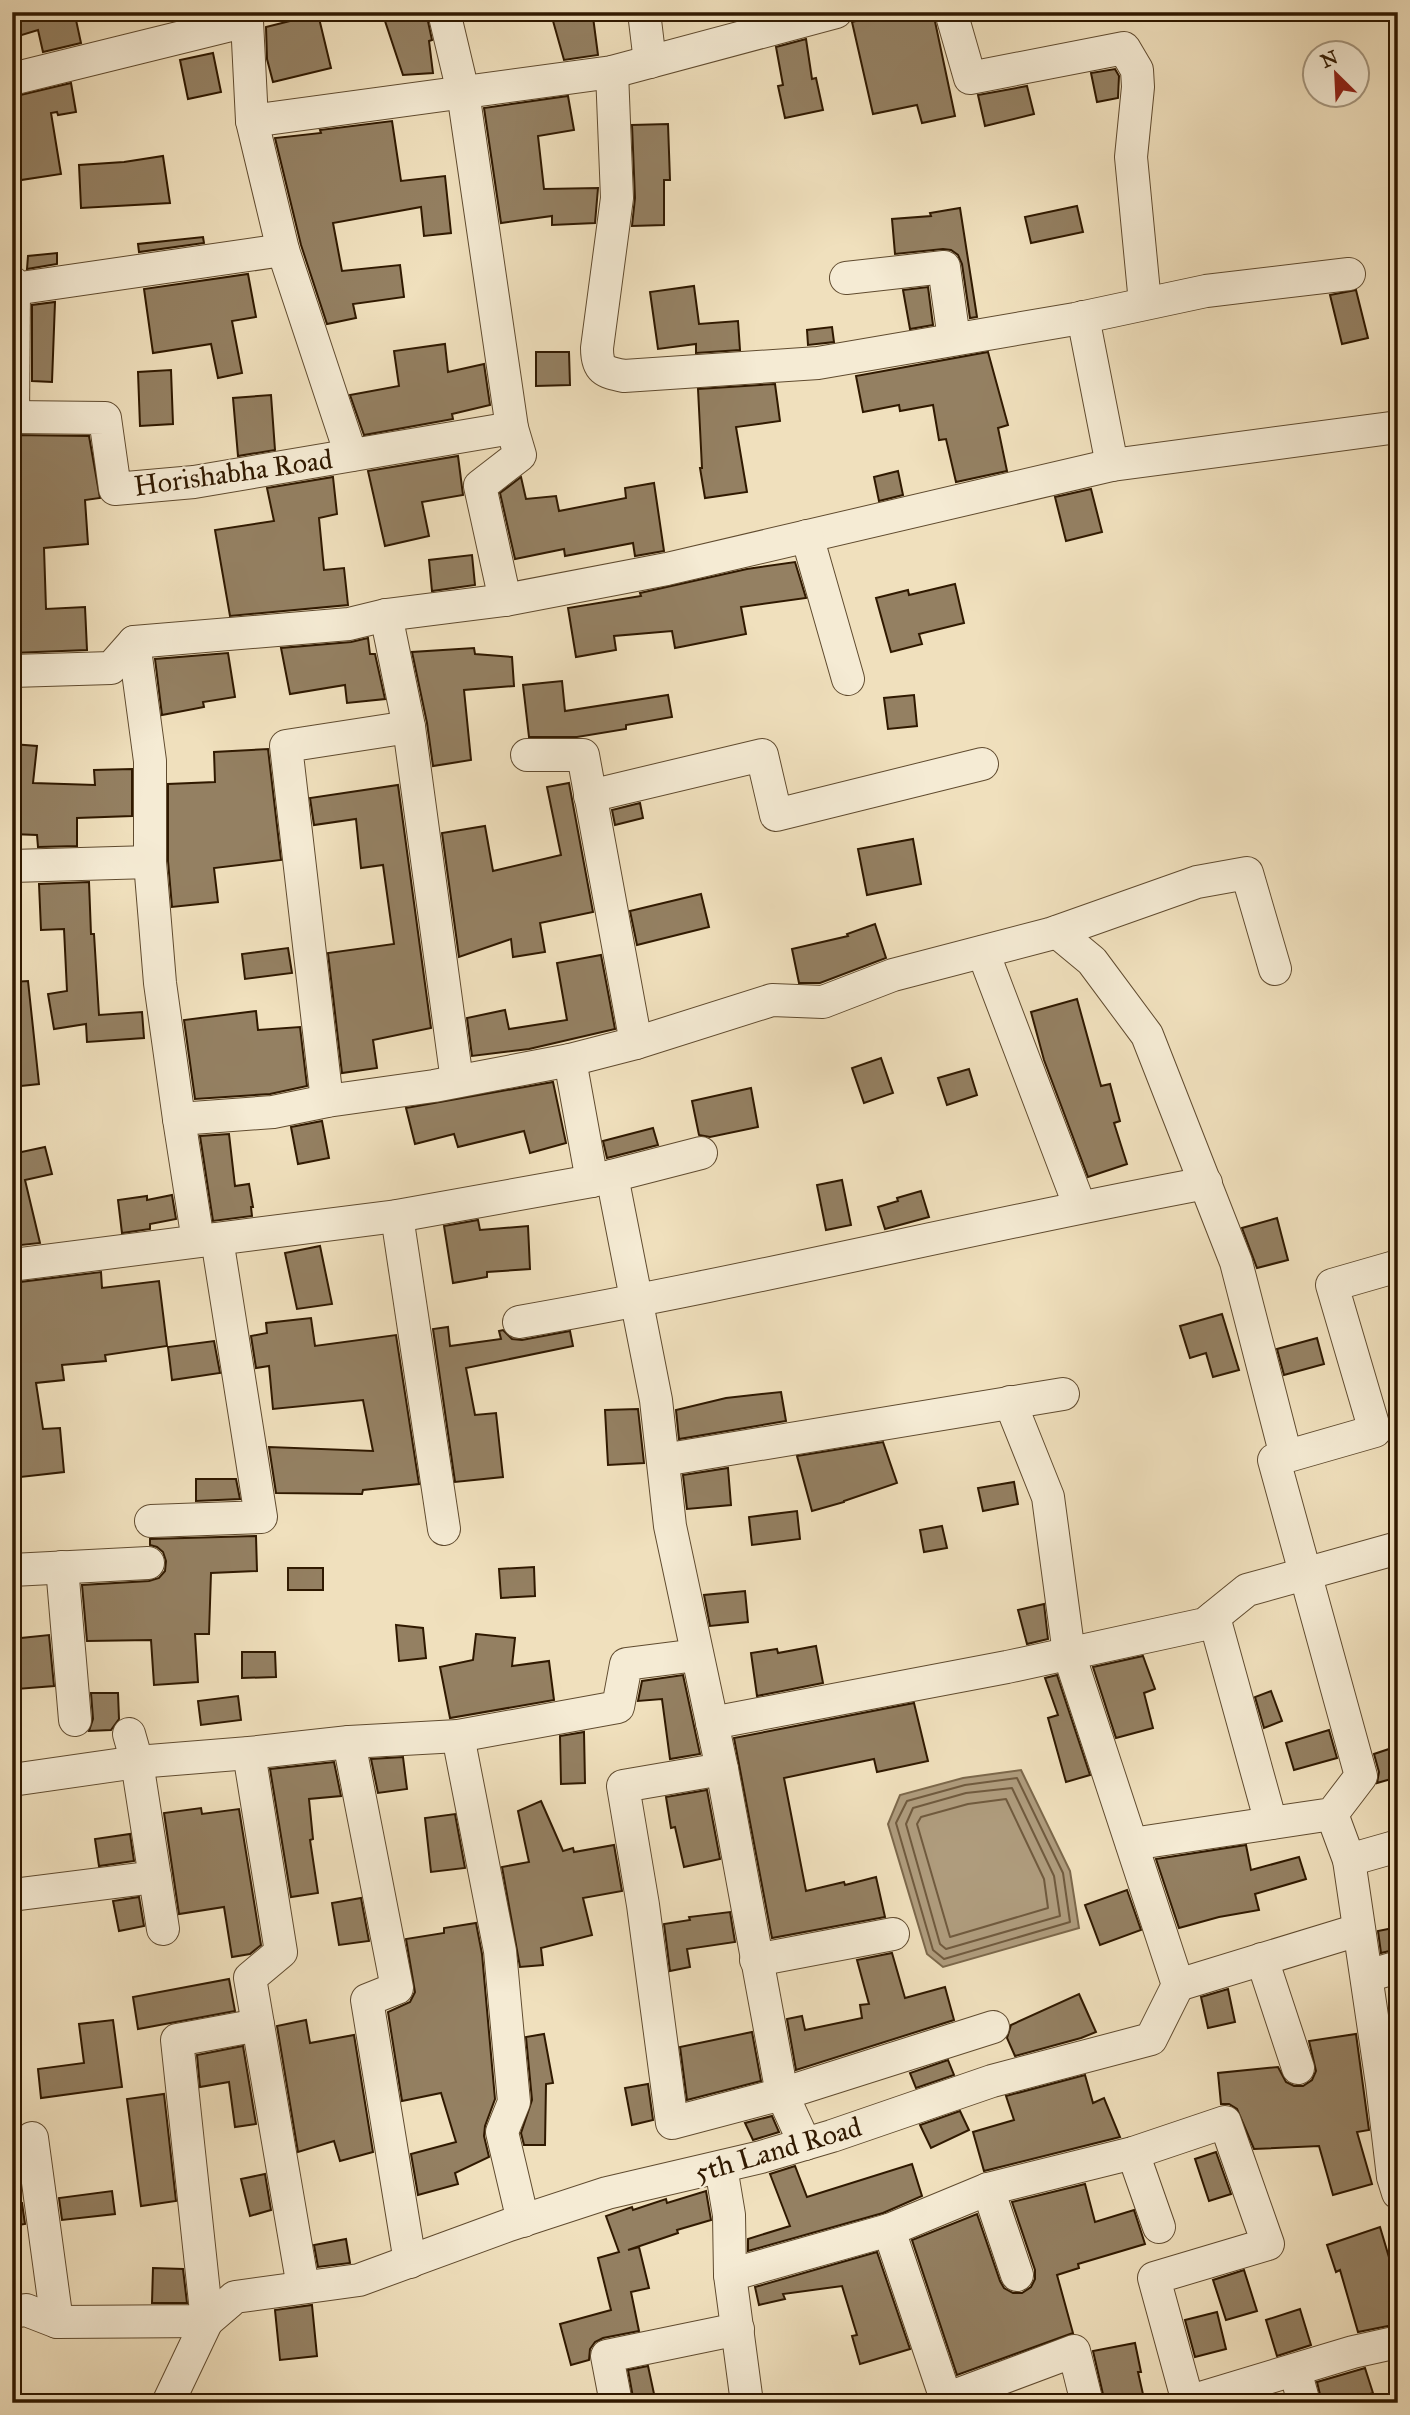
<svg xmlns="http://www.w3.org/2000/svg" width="1410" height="2415" viewBox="0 0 1410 2415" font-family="'IM FELL Great Primer',serif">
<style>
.water{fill:#af9c7d;stroke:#7c684b;stroke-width:2}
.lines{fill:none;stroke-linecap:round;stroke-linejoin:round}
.shore{stroke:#705a3e;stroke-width:2}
.building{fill:#948062;stroke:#301900;stroke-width:2}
.street-casing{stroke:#604b2f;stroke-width:34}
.street{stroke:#f5ebd4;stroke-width:32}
.labels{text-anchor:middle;stroke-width:5;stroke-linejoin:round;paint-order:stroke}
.street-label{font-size:28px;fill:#301900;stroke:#f5ebd4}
</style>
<rect width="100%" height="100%" fill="#f0e0bd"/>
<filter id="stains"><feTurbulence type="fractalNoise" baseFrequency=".00286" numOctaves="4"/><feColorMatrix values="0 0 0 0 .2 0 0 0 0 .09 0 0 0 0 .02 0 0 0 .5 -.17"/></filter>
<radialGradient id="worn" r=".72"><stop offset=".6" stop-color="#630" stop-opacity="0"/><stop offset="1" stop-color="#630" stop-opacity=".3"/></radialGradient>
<path class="water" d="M1021,1770L1070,1871L1079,1928L943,1967L927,1954L888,1824L900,1795L963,1778Z"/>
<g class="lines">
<g class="shore">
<path d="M1017,1778L1063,1873L1070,1922L944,1959L933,1950L896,1823L907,1801L965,1785Z"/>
<path d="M1012,1788L1054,1876L1060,1916L946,1949L940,1944L906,1824L913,1808L966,1793Z"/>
<path d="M1006,1799L1044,1879L1048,1908L950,1937L917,1824L921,1817L968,1804Z"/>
</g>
</g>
<g class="building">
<path d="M12,12H78L79,19L76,20L81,43L43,52L38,30L12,38Z"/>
<path d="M403,12H426L432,40L429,41L433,73L403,75L383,15Z"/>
<path d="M889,12H933L955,116L922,123L917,105L873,114L852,22Z"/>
<path d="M318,14L331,68L273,82L267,59L266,27Z"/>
<path d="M593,17L598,55L564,60L553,21Z"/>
<path d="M806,39L812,79L816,78L823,110L785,118L778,86L783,85L776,47Z"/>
<path d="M213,53L221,92L188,99L180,60Z"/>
<path d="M1115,69L1119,76L1118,98L1097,102L1091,73Z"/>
<path d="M71,83L76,112L58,115L57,112L51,113L61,174L21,180L14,135H12V97Z"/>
<path d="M1027,86L1034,114L985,126L978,95Z"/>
<path d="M568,96L574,130L538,136L544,189L598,188L595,223L552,225V216L501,223L484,108Z"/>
<path d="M392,121L401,181L445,176L451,233L424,236L421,207L333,223L342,271L400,265L404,297L353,304L356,318L327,324L301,245L275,138L321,133L320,130Z"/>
<path d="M668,124L670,180H664V225L632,226L635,198L632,125Z"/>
<path d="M163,156L170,203L81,208L79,165L124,162Z"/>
<path d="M1077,206L1083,232L1031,243L1025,217Z"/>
<path d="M960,208L977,317L970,318L962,264L958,255L951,250L943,249L895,254L892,219L931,216L930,213Z"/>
<path d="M203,237L204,243L139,252L138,244Z"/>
<path d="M57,253V264L27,269L28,256Z"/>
<path d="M248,274L256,317L232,321L242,373L218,378L211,344L153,353L144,289Z"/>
<path d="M694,286L699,324L738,321L740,350L696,353V344L658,349L650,292Z"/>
<path d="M928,287L933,325L910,329L903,290Z"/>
<path d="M1356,290L1368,338L1342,344L1330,295Z"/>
<path d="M55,302L52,382L32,381V305Z"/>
<path d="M832,327L834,342L808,345L807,330Z"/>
<path d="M445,344L448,372L484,364L490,405L452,414L453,419L364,435L350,395L399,386L394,351Z"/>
<path d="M536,352H569L570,385L536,386Z"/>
<path d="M988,352L1008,425L998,428L1007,471L956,482L946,439L939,440L933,405L900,411L899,405L863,412L856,376Z"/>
<path d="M171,370L173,424L140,426L138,372Z"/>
<path d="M775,384L780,421L736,427L747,492L705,498L700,468H702L698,389Z"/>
<path d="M271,395L275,450L238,456L233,398Z"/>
<path d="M12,435L89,436L100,498L85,500L88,544L44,548L46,609L85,607L87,650L12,653Z"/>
<path d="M458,456L463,495L422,502L429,536L385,546L368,471Z"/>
<path d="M898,471L903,495L879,501L874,477Z"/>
<path d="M333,477L337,514L319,518L324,570L344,568L348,605L230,616L215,530L274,521L267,488Z"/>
<path d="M521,477L526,499L556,496L559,511L626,498L625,488L654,483L664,551L635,556L633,543L565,556L564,549L515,559L500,493Z"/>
<path d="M1091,489L1102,532L1066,541L1055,497Z"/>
<path d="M472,555L475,585L432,591L429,560Z"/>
<path d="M795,562L806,598L741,607L746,634L675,648L672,631L614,636L616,650L576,657L568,608L641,596L640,593L747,569Z"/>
<path d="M955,584L964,623L919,634L922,644L891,652L876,598L908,590L909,595Z"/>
<path d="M368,638L370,654H375L385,699L347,703L345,685L290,694L281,648L351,642Z"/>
<path d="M474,648L475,654L512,657L514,686L464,690L471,760L433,766L427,723L412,652Z"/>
<path d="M228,653L235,697L203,702L204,707L162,715L155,659Z"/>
<path d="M562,681L565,711L668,695L672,717L626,725V729L577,737H529L523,685Z"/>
<path d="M914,695L917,726L888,729L884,698Z"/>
<path d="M12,744L37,746L33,783L95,785L94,770L132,769V816L77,818V846L38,847L37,835L12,834Z"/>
<path d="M268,749L281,860L214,868L218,902L172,907L168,861V784L215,782L214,752Z"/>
<path d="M569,783L593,912L540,923L545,952L513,957L511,939L459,957L442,833L485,826L493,871L561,855L547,787Z"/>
<path d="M398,785L431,1028L373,1040L377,1068L342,1073L328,953L394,944L383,865L361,868L356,819L314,825L310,798Z"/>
<path d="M640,803L643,818L615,825L612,810Z"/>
<path d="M913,839L921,884L867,895L858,849Z"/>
<path d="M89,882L91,934H94L99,1015L142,1012L144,1038L87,1042L86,1024L54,1029L48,994L67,991L64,929L41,930L39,884Z"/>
<path d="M701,894L709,927L637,945L630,911Z"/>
<path d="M875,924L886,958L820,983H799L792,949L848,936L847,934Z"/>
<path d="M288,948L292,973L245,979L242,954Z"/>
<path d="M601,955L615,1029L529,1049L472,1056L467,1018L505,1010L509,1029L567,1020L557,963Z"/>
<path d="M28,981L39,1084L12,1087V982Z"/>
<path d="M1077,999L1101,1086L1110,1084L1120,1121L1114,1123L1127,1164L1088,1177L1044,1060L1031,1012Z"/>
<path d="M256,1011L258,1030L300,1027L307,1086L270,1094L195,1099L184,1020Z"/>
<path d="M881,1058L893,1093L864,1103L852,1068Z"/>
<path d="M969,1069L977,1095L947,1105L938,1078Z"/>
<path d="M553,1082L566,1143L530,1153L524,1131L458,1147L454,1134L415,1144L406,1108Z"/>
<path d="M751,1088L758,1127L710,1137L699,1135L692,1101Z"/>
<path d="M322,1121L329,1158L298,1164L291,1127Z"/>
<path d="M653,1128L658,1145L607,1158L603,1141Z"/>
<path d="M229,1134L235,1186L249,1184L253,1207H251L252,1216L213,1221L200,1136Z"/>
<path d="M45,1147L52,1174L25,1180L40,1243L12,1246V1154Z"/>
<path d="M842,1180L851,1225L826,1230L817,1185Z"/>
<path d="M921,1191L929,1217L885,1229L878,1207L898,1201L897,1198Z"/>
<path d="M172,1195L176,1219L150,1224V1229L122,1233L118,1200L147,1196V1200Z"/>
<path d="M1277,1218L1288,1260L1257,1268L1242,1228Z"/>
<path d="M478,1220L480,1230L528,1226L530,1269L487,1272V1277L453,1283L444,1226Z"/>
<path d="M320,1246L332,1304L297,1309L285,1253Z"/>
<path d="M101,1272L102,1288L159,1281L167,1346L105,1355L106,1361L62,1365L64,1380L36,1383L43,1429L60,1428L64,1472L12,1478V1283Z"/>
<path d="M1222,1314L1239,1370L1213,1377L1206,1353L1190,1358L1180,1326Z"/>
<path d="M311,1318L315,1346L396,1335L419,1484L363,1490L362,1494L276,1493L269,1447L373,1451L363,1400L273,1409L269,1366L256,1368L251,1336L267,1333L266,1323Z"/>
<path d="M448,1327L450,1346L501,1339L499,1331L503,1330L512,1339L522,1340L570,1331L573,1346L466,1368L475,1415L496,1413L503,1477L455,1482L433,1329Z"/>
<path d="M1317,1338L1324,1364L1284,1375L1277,1349Z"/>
<path d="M214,1341L220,1373L172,1380L168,1347Z"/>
<path d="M781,1392L786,1421L679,1439L676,1410L726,1398Z"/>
<path d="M638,1409L644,1463L608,1465L605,1410Z"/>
<path d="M883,1442L897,1483L844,1501V1502L812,1511L797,1456Z"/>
<path d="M728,1468L731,1505L687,1509L683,1475Z"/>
<path d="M196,1479H236L240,1499L196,1501Z"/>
<path d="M1014,1482L1018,1504L983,1511L978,1488Z"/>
<path d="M797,1511L800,1539L752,1545L749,1517Z"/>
<path d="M942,1526L947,1548L924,1552L920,1530Z"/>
<path d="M256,1536L257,1571L211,1573L209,1634H195L198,1682L154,1685L151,1640L87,1641L82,1585L149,1581L159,1578L165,1571L166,1561L163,1552L157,1547L150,1545V1539Z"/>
<path d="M534,1567L535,1596L501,1598L499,1569Z"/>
<rect x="288" y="1568" width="35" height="22"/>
<path d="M745,1591L748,1622L710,1626L704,1595Z"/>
<path d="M1044,1604L1048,1639L1027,1644L1018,1610Z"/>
<path d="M396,1625L423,1628L426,1658L399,1661Z"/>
<path d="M476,1634L515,1638L512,1666L549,1661L554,1700L450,1718L440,1667L473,1660Z"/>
<path d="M49,1635L54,1686L17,1689L12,1639Z"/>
<path d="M816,1646L823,1683L757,1696L751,1653L777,1649L778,1653Z"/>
<path d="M242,1652H275L276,1677L242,1678Z"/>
<path d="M1143,1656L1155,1689L1144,1693L1153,1728L1116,1738L1093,1667Z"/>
<path d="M683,1675L700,1754L670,1759L662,1699L638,1701L642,1681Z"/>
<path d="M1057,1675L1090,1775L1066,1782L1048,1718L1058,1715L1045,1678Z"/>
<path d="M1271,1691L1282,1721L1264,1728L1255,1697Z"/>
<path d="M91,1693H118L119,1719L111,1730L89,1731L93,1719Z"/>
<path d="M238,1696L241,1720L201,1725L198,1701Z"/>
<path d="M914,1703L928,1761L877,1772L874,1759L784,1778L806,1891L844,1882L845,1885L876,1877L885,1917L772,1938L734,1738Z"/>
<path d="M1329,1730L1337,1758L1294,1770L1286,1743Z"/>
<path d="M584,1732L585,1783L561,1784L560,1736Z"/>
<path d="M1398,1746V1777L1377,1783L1379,1772L1374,1754Z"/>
<path d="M403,1757L407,1789L378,1793L371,1759Z"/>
<path d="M334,1762L341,1796L309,1799L313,1839L310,1840L318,1893L291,1897L270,1769Z"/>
<path d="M707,1790L720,1859L684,1867L675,1827L671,1828L666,1797Z"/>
<path d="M541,1801L563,1851L573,1848L574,1852L614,1845L622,1891L583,1898L592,1935L541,1948L543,1965L520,1967L502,1867L529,1862L518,1811Z"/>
<path d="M201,1808L202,1814L239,1809L261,1945L250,1954L232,1957L224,1907L179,1914L164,1813Z"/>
<path d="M455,1814L465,1868L431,1872L425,1818Z"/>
<path d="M130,1834L134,1861L99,1866L95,1839Z"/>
<path d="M1246,1845L1251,1870L1299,1857L1306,1879L1255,1894L1259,1910L1219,1917L1179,1928L1156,1859Z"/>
<path d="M1127,1890L1141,1930L1100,1945L1085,1905Z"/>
<path d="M139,1897L144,1926L119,1931L113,1901Z"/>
<path d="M361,1898L369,1941L339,1945L332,1903Z"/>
<path d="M730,1912L735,1942L687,1949L690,1967L670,1971L664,1924L690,1920L689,1917Z"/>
<path d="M476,1923L482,1954L495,2099L485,2126L484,2136L489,2157L455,2173L458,2184L418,2195L411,2154L456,2142L441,2093L402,2101L388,2012L410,2002L415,1992L406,1939L444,1933V1928Z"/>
<path d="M1398,1927V1949L1381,1953L1378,1931Z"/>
<path d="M892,1953L905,1998L945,1987L954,2020L796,2070L787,2019L802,2016L805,2030L862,2018L860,2005L869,2004L857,1960Z"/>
<path d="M229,1979L235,2011L138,2029L133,1997Z"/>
<path d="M1228,1989L1235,2022L1208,2028L1201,1997Z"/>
<path d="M1079,1994L1096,2032L1081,2038L1015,2056L1007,2038L1011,2025Z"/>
<path d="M113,2020L122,2087L41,2098L38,2069L84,2063L79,2024Z"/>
<path d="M306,2020L310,2043L354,2035L373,2152L340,2161L334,2141L298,2152L277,2026Z"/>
<path d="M752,2032L761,2081L687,2100L680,2047Z"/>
<path d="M544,2034L553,2083L546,2084L545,2145H524L521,2133L532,2100L526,2037Z"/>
<path d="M1356,2034L1369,2130L1357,2132L1372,2184L1333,2195L1319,2146L1254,2149L1237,2109L1229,2104H1221L1218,2073L1278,2067L1286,2082L1294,2086H1303L1312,2080L1316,2071L1309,2041Z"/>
<path d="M243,2046L256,2124L235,2127L229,2082L200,2087L197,2055Z"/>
<path d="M948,2060L954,2075L916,2088L910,2073Z"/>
<path d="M1085,2075L1093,2103L1104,2098L1120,2137L984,2171L973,2132L1014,2120L1006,2096Z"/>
<path d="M648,2084L653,2120L632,2125L625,2088Z"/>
<path d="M164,2094L176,2201L141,2206L127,2099Z"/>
<path d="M960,2111L969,2130L931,2148L920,2125Z"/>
<path d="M772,2116L779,2132L753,2140L745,2123Z"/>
<path d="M1216,2152L1231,2194L1209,2201L1195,2159Z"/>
<path d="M912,2164L922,2196L883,2213L748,2251V2239L790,2226L770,2174L795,2166L807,2197Z"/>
<path d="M265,2174L271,2210L250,2216L241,2179Z"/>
<path d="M1085,2184L1095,2222L1134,2210L1145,2244L1078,2264L1079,2268L1057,2275L1073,2333L957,2375L912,2240L977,2214L1000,2281L1004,2288L1013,2293H1022L1031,2287L1035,2279V2270L1012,2202Z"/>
<path d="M112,2191L115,2214L62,2220L59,2198Z"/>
<path d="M706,2191L711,2220L677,2230L678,2233L628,2250L639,2247L649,2288L631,2292L639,2331L603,2338L595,2342L590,2349L589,2360L571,2365L560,2324L611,2310L598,2258L619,2252L606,2216L632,2207L633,2210L666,2199L667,2203Z"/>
<path d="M22,2203L25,2224L12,2226V2204Z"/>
<path d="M1380,2227L1391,2264L1398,2262V2324L1358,2332L1340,2270L1336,2272L1327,2245Z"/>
<path d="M346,2239L350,2263L318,2267L314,2245Z"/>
<path d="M877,2252L910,2349L860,2364L852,2336L857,2335L842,2286L783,2294L785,2299L759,2305L755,2287Z"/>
<path d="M153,2268L183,2269L187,2303H152Z"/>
<path d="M1244,2270L1257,2311L1226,2320L1213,2280Z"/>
<path d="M312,2305L317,2356L280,2360L275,2310Z"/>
<path d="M1300,2309L1311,2345L1277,2356L1266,2320Z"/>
<path d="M1217,2312L1226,2349L1195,2357L1185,2320Z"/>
<path d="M1135,2343L1141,2372H1138L1145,2403H1105L1093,2351Z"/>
<path d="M648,2366L656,2403H634L628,2370Z"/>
<path d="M1365,2368L1373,2393L1343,2403H1322L1317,2382Z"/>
</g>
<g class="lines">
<defs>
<g id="street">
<path d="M243,12L247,21L252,121L283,250L351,455"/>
<path d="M444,12L463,92L512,428L520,455L480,486L505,600L667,569L1112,465L1398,427"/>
<path d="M644,12L650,62"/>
<path d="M951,12L970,78L1124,48L1137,70L1138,87L1131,157L1145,303"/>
<path d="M612,72L617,198L597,348C597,370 604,372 624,376L818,363L1075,319L1206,291L1349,274"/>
<path d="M12,79L247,21"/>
<path d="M252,121L612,72L836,12"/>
<path d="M846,278L944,267L954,339"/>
<path d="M12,282L14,289L283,250"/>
<path d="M1083,317L1112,465"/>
<path d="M12,417L105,418L115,489L194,482L512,428"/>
<path d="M13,417L14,289"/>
<path d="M807,536L848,679"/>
<path d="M386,615L409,727L457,1081"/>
<path d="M134,642L150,761V862"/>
<path d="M12,671L111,668L134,642L349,624L386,615L505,600"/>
<path d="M527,755H583L636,1043"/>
<path d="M590,796L762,755L776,815L982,764"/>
<path d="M12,866L150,862L160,983L179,1119"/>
<path d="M1057,932L1092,961L1147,1035L1236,1262L1286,1456"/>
<path d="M983,952L1080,1207"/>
<path d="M570,1060L592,1181"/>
<path d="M327,1101L286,746L409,727"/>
<path d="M612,1176L656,1400L670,1526L722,1769L782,2094L805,2144"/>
<path d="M397,1216L444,1529"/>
<path d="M198,1241L179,1119L273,1112L327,1101L434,1086L570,1060L636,1043L772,1000L823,1002L893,975L1050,934L1197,882L1247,873L1275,969"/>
<path d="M12,1265L397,1216L592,1181L701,1153"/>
<path d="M519,1322C749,1282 976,1226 1206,1183"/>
<path d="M663,1460L1063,1394"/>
<path d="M151,1521L261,1517L217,1239"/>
<path d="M62,1567L75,1720"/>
<path d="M12,1570L148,1563"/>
<path d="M1214,1617L1271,1823"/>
<path d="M712,1723L1007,1667L1205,1624L1247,1590L1398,1548"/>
<path d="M129,1734L137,1762L163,1929"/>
<path d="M458,1736L500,1951L514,2102L502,2132L523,2221"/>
<path d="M349,1742L397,1988L367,2000L410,2262"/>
<path d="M249,1753L281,1952L250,1978L303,2287"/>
<path d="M722,1769L623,1786L643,1905L672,2123L782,2094L993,2027"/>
<path d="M12,1780L137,1762L249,1753L349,1742L458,1736L618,1707L626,1664L697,1655"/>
<path d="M1332,1814L1349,1860L1382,2084L1393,2177L1398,2193"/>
<path d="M1132,1844L1332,1814L1361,1776L1274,1460L1375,1431L1332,1285L1398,1266"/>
<path d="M1349,1860L1398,1846"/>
<path d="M12,1895L155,1877"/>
<path d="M1262,1959L1298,2068"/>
<path d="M756,1960L893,1934"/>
<path d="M1367,1976L1398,1967"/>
<path d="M1178,1985L1358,1930"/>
<path d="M32,2138L57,2322"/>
<path d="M1133,2153L1159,2227"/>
<path d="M721,2167L729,2215L730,2275L747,2403"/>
<path d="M988,2189L1017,2275"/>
<path d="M889,2230L946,2399L1074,2351L1087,2403"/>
<path d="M730,2275L889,2230L988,2189L1133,2153L1225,2122L1268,2244L1154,2278L1188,2402"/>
<path d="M12,2312L26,2310L57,2322L207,2321L235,2297L359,2280L509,2225L607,2193L761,2157L832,2136L992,2081L1151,2039L1178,1985L1069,1654L1048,1497L1010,1402"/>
<path d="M1295,2370L1304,2403"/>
<path d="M168,2403L207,2321L177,2040L258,2025"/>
<path d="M616,2403L607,2356L738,2329"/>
<path d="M1184,2403L1353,2352L1398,2342"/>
</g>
</defs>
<use href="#street" class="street-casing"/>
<use href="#street" class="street"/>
</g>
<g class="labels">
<g class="street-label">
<text transform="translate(233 472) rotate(-8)" y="10">Horishabha Road</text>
<text transform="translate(778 2149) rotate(-16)" y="10">5th Land Road</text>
</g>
</g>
<rect width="1410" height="2415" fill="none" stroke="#f0e0bd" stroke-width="42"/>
<rect x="14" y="14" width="1382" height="2387" fill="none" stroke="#301900" stroke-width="3.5"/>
<rect x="21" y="21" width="1368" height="2373" fill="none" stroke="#301900" stroke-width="2"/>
<g transform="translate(1336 74) rotate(336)"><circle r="33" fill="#f5ebd4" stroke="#a6977f" stroke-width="2"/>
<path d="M0-5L12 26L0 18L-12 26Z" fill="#8f2418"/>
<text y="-10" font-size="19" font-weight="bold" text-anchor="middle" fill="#301900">N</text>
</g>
<rect width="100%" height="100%" filter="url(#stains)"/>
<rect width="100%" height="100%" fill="url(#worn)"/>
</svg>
